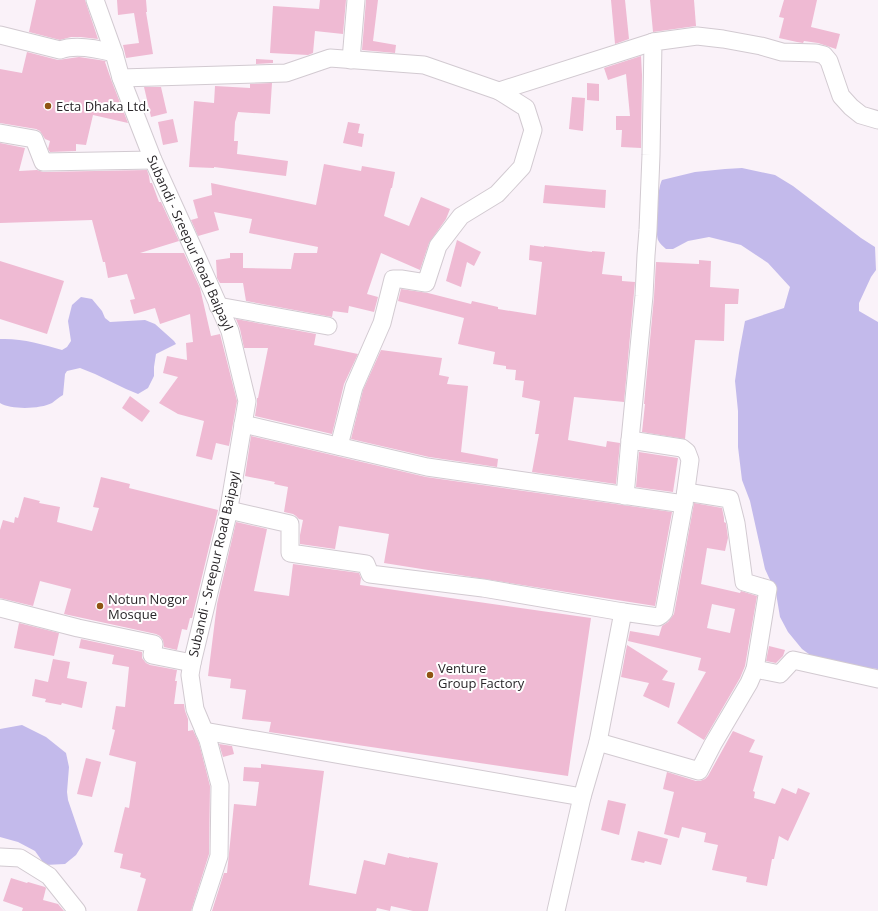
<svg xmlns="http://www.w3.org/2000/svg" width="878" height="911" viewBox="0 0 878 911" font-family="'Open Sans',sans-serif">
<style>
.water{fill:#c3baeb}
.building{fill:#efbad3;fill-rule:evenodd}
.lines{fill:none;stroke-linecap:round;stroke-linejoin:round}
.minor-casing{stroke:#d2cad1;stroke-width:19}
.minor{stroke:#fff;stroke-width:17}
.poi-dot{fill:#8f5412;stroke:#fff;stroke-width:1.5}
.labels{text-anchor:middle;stroke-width:4;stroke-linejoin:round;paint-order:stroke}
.poi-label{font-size:13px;fill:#292629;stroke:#fff;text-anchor:start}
.street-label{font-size:13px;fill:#292629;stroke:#fff}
</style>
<rect width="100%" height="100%" fill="#faf2f9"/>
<g class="water">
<path d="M742,168L775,175L793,186L861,238L875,247L876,270L871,277L859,303V311L878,322V669L848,666L817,660L802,649L788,632L780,617L776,593L765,569L750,501L742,480L738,447V411L735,381L739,353L745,321L784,308L790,287L768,263L741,245L709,237L688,241L673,249H666C663,246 660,244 658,240C655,230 657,189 662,180L695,172L725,169Z"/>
<path d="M81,297L92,299L102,311L105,318L110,322L145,320L155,324L174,341L176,344L156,354L154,367V376L148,388L138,394L126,389L95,374L80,368L67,371L65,374L63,395C59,397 56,400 52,403C41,409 11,410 0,403V339C21,338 42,344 62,350L67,347L71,341L68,321L72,305Z"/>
<path d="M22,725L46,737L66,753L69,767L67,792L68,800L83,844L76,855L65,864L45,865L35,851L18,842L0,837V729Z"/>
</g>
<g class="building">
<path d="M36,0H85L98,39L80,37H71L60,40L29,32Z"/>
<path d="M117,0H146L147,12H146L153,54L126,58L123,45L139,43L134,13L118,15Z"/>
<path d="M320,0H346L343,34L315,31L313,53L308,55L270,53L273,6L319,9Z"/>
<path d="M366,0H378L373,41L396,45L395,53L362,50Z"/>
<path d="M611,0H625L629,39L615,44Z"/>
<path d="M650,0H694L696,26L653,32Z"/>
<path d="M784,0H817L811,27L840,34L836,49L818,43L804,41L803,43L797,42L779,38L784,18L779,17Z"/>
<path d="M27,52L58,60L79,57L106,61L105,62L112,82L128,123L93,115L86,145L76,144V151L50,152L48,149L50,141L45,139L40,131L36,129L0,123V69L22,73Z"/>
<path d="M641,56L642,75L641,148L621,147L622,130H616V116H630L626,74L608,80L604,68Z"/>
<path d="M256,59L273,60V63L256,64Z"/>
<path d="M272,83L270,114L238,112L235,122L234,141H238L237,154L288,161L286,176L214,167V168L189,167L194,101L214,103L215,86L250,88V84Z"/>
<path d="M587,83L599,84V101L587,100Z"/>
<path d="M144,87H161L167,113L151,117Z"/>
<path d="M572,97L585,98L583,131L569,129Z"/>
<path d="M173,119L178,142L163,145L158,122Z"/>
<path d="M348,122L360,124L358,133L364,134L362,147L343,143Z"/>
<path d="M0,143L25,148L19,171L37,170L43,172L147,170L149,176L150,183H152L159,202H161L179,241L140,253H184L200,288L211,336L220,334L237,401L229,446L216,443L212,460L196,456L204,421L178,414L159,403L178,377L163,373L167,356L187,360L186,343L193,342L190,314L160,324L155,308L134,314L130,300L135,299L127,274L108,278L105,262H103L92,220L0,223Z"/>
<path d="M324,164L361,171L362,166L395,172L392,188H391L384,216L409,226L421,197L450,209L446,219L429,243L420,270L381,253L367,294L378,297L374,312L349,306L348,313L333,311L332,317L246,301L243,283H220L217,278L216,260L230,258V253H243V268L291,269L294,253H317L318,247L249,233L252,219L214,212L219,230L198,236L191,220L198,218L193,200L212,195L211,183L316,205Z"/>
<path d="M545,185L606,190L605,208L543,203Z"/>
<path d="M457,240L481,252L474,266L467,262L461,287L446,281Z"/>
<path d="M530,245L544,247V246L592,252V251L605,252L602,274L622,276V281L635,282L624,402L574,397L568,440L606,447L607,441L620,443L616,484L532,472L539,434H535L540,401L522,397L524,381L515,380L516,370L506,369V366L493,364L495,352L458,344L464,318L398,301L401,289L428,293L471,304L472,301L498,307V309L536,315L542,262L529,260Z"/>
<path d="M699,260L711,261L710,287L739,289L738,304H725L724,341L695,340L685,439L642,432L645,404H644L654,297L656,262L699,264Z"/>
<path d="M0,261L64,281L47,334L0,319Z"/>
<path d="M236,319L316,334L314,345L358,354L344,384L332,434L255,416L257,403V398H258L268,348H244L240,329Z"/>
<path d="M381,350L442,358L439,375L449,377L447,384L468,386L461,452L498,459L497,467L429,457L351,439L363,390Z"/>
<path d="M130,396L150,411L142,422L122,408Z"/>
<path d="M251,436L426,477L672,512L655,606L384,563L389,534L339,526L335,549L300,544V535L303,520L299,519L296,516L293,514L284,512L288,487L274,484L275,482L245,476Z"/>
<path d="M639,452L678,458L673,492L636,487Z"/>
<path d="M101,477L130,484L129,488L218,510L192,618H190L187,630L182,629L177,650L164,647L163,640L160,636L156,634L64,614L71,589L40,581L33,606L0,598V530L3,520L14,523L15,517L18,518L24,497L40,501L39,503L60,507L57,522L92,531L99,508L93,507Z"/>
<path d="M694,503L722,508L724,518V522L726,523L728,538L725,551L707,548L701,584L740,593L741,591L757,596L745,666L740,678L704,740L677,723L706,672L698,670L701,658L628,641L630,631L659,636L662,626L668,622L674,614ZM712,604L735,609L730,633L707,628Z"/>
<path d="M236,522L267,529L254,591L289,596L293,564L359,573L361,578L360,585L591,618L568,776L269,732L271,722L242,719L246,690L230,688L231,679L208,676L217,604Z"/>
<path d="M19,623L59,633L54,656L14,648Z"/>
<path d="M81,639L142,652V658L146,663L150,665L177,670L175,681H177L174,704H184L185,711L188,719V731L193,730L199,743L210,786L209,854L192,908L191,911H137L146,879L140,877L141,873L120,868L123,854L114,852L125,807L129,808L136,762L109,755L115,730L112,729L116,706L125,707L129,667L112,664L114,655L79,648Z"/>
<path d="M627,645L668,671L662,680L675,683L669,708L643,696L649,683L621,677Z"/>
<path d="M769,646L785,650L783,656L776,663L766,661Z"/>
<path d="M53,659L70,662L67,678L87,682L82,708L62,703L61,705L45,702L46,699L32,696L35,679L48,682Z"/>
<path d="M733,731L755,740L749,752L763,756L753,791L755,792L754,798L775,804L782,788L796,794L798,788L810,793L788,841L779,836L774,859H772L767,886L746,882L747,877L712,870L718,845L704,842L706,833L682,827L679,838L664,834L674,792L663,789L667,772L696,781H700L705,779L708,776Z"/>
<path d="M219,744L232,746L234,754L223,757Z"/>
<path d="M86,758L101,762L92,797L77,794Z"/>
<path d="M261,764L324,771L309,885L356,894L364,860L385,865L388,853L409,858V857L438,863L428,911H413L391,906L390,911L377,908L376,911H212L224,873H227L234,804L256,806L259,782L243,781L244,767L261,768Z"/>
<path d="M608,800L626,804L619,835L601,830Z"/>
<path d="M638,831L668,839L661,865L645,861L644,863L631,860Z"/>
<path d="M11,878L27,883L28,882L45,887L46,888L43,900L58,904L64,911H22L23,908L3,901Z"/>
</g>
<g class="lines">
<defs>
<g id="minor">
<path id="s1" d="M95,0L114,53L121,78L153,160L193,248L230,331L247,401L228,514L192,663L190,675L195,709L208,740L220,785L219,856L201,911"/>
<path d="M0,35L60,50C75,44 99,49 114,53"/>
<path d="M351,60L356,0"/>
<path d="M121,78L286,73L330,58L424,65L499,91L653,42"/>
<path d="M0,133L34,139L43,162L153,160"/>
<path d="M218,306L328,326"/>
<path d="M243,424L427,467L684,504"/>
<path d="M339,446L354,387L382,323L393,279H401L426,283L438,246L461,216L497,194L522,167L533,130L526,108L499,91"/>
<path d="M686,492L730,499L736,523L744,582L768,589L755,669"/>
<path d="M625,496L630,440"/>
<path d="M229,510L290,524V553L366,564L370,574L483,588L623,612"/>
<path d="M0,608L78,628L154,644L152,655L192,663"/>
<path d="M204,731L582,797"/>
<path d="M598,742L699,771L713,744L749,683L755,669L780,674L793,660L878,679"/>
<path d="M0,857L20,858L49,876L77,911"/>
<path d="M556,911L582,797L598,742L623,612L658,617L661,615L664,612L684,504L690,460L687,452L682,448L630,440L644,296L646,255L648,230L651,155L653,42L697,36L723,39L761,46L782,52L816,53L824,55L829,61L841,96L851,107L861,115L878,120"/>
</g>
</defs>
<use href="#minor" class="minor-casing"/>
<use href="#minor" class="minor"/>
</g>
<g class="poi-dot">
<circle cx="48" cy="106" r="4"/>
<circle cx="100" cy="606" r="4"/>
<circle cx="430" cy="675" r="4"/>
</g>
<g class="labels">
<g class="poi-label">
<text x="56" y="111">Ecta Dhaka Ltd.</text>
<text x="108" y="604">Notun Nogor<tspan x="108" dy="15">Mosque</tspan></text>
<text x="438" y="673">Venture<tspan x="438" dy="15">Group Factory</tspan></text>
</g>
<g class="street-label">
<text dy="5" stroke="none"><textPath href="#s1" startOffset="261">Subandi - Sreepur Road Baipayl</textPath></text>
<text transform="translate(214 564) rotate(-77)" y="5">Subandi - Sreepur Road Baipayl</text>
</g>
</g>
</svg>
